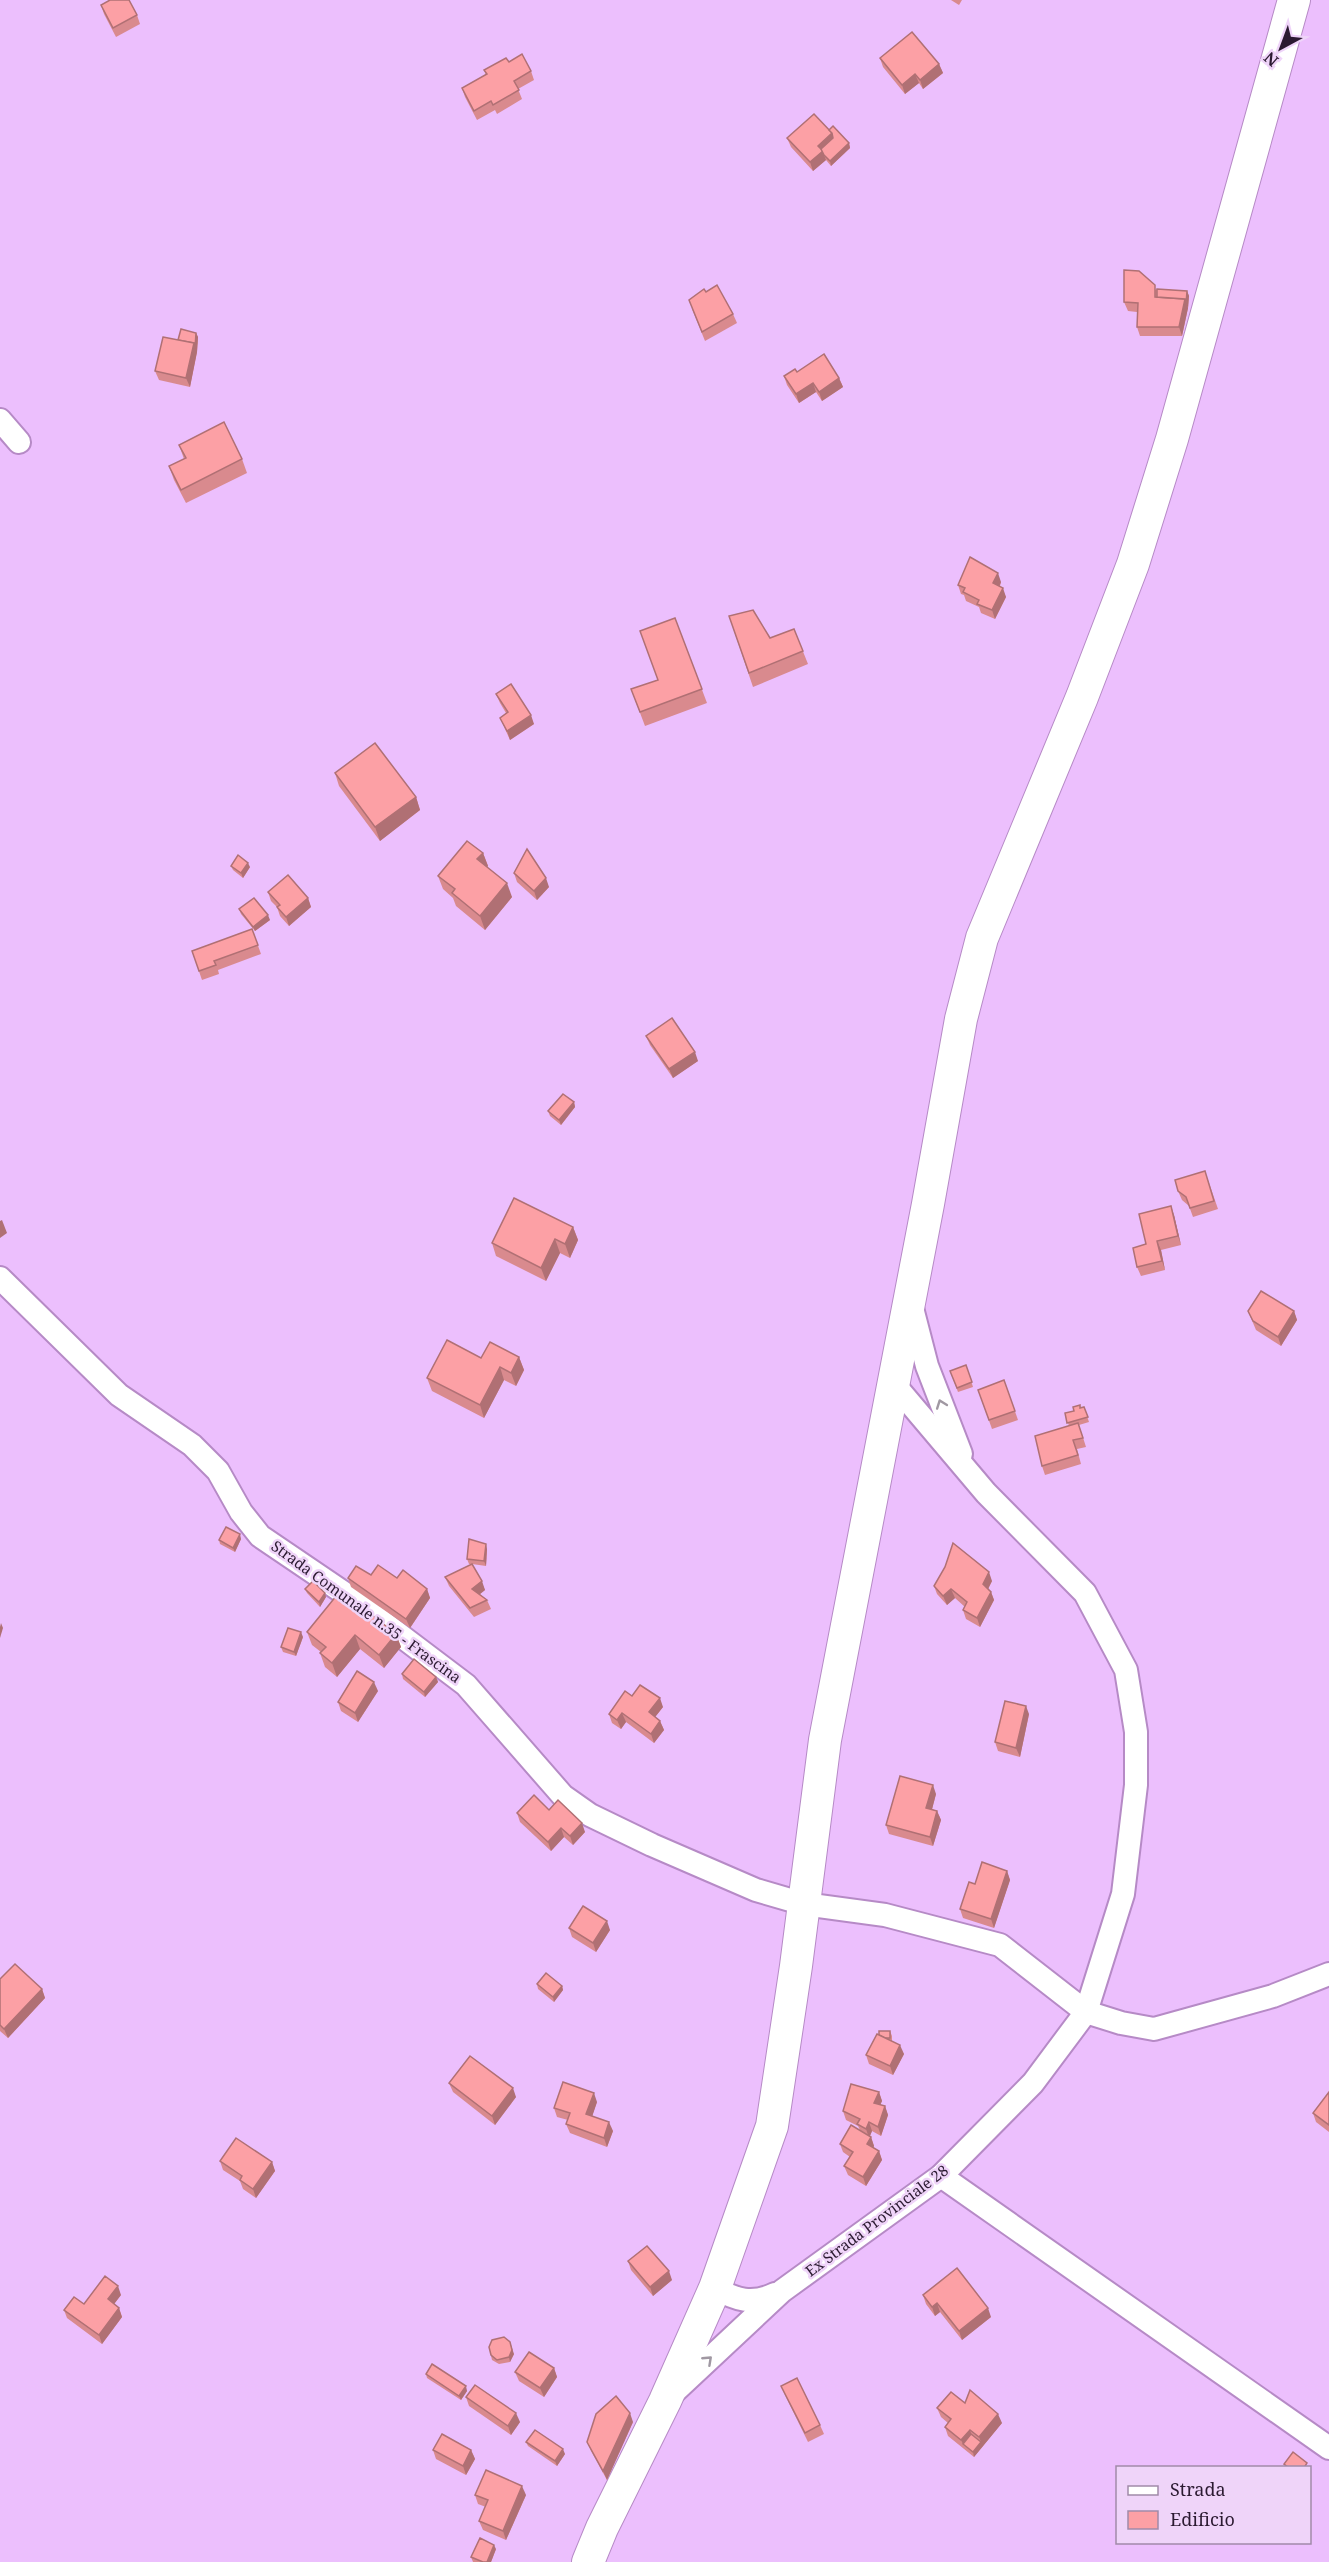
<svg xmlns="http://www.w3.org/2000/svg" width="1329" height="2562" viewBox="0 0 1329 2562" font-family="'Noto Serif',serif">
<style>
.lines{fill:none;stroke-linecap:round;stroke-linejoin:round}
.minor-casing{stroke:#b68ac6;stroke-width:26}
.secondary-casing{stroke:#b68ac6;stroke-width:34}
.minor{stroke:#fff;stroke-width:22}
.secondary{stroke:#fff;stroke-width:32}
.wall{fill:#d98a8e}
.shaded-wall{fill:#b07074}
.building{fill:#fca0a5;stroke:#b07074;stroke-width:1.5}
.oneway{stroke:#a098a2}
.labels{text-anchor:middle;stroke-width:5;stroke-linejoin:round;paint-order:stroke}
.street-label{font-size:15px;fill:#2b1a31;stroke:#efd4f9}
</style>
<rect width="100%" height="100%" fill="#ecbffd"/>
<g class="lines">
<defs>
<g id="minor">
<path d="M0,420L19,442"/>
<path d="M0,1278L119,1395L192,1445L218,1471L241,1512L260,1536L347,1595L466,1685L563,1796L590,1815L652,1845L756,1890L804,1904L885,1915L1000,1945L1086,2012L1121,2023L1154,2029L1273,1996L1329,1974"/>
<path d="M911,1304L927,1366L961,1454"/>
<path d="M941,2176L1329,2448"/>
<path d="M715,2288C736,2300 752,2305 775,2294"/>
<path d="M673,2393L782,2291L941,2176L1033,2083L1086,2012L1123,1894L1136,1785V1732L1126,1670L1085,1593L986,1493L893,1383"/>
</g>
<path id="secondary" d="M588,2562L602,2528L665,2401L715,2288L772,2126L796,1966L825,1740L928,1204L961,1019L982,938L1082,697L1133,564L1172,439L1294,0"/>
</defs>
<use href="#minor" class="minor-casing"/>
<use href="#secondary" class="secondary-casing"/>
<use href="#minor" class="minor"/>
<use href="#secondary" class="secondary"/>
</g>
<g class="wall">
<path d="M951,0H962L959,5Z"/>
<path d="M101,5L137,15L140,24L116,37L104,14Z"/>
<path d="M880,58L939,64L943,73L923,89L919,83L905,94L883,67Z"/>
<path d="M509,62L531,71L534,80L518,89L522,99L497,114L495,110L477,120L465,97L462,88L486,75L484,70Z"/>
<path d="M829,130L849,143L850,148L831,166L826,160L813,171L791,147L787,138Z"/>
<path d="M1157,289L1187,291L1189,296L1188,308L1182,336H1140L1137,327V312L1128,311L1124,302Z"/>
<path d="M692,309L733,314L737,323L705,341Z"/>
<path d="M196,333L198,337L197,352L190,387L159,380L155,371L178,340Z"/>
<path d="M797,372L839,378L843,387L822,401L816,392L799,403L787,385L784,376Z"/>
<path d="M179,445L242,459L247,473L186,503L174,480L169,466L184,459Z"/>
<path d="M1001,582L1000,586L1006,597L995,619L981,613L979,607L966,601L964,595L961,594L958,585Z"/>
<path d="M729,616L770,638L794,629L808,664L753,687Z"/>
<path d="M675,618L707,703L645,726L631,689L658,680Z"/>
<path d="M496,694L534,724L510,740L500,718L506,713L500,703Z"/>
<path d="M335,773L416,797L420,810L380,841L339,786Z"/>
<path d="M483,853L488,866L487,867L512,897L485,930L456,906L453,898L443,889L438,876Z"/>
<path d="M231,866L250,867L243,878L233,870Z"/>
<path d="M514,873L549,887L537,900L517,882Z"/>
<path d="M268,892L308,898L311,907L289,926L280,916L277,907L271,901Z"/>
<path d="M239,909L270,920L255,931L241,914Z"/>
<path d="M252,929L261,954L218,970L219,974L202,980L192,951Z"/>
<path d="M646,1036L698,1061L673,1078L650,1045Z"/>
<path d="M574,1102L575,1107L561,1125L550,1116L548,1111Z"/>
<path d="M1208,1180L1218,1209L1193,1217L1189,1206L1182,1200L1178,1191Z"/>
<path d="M1174,1215L1181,1245L1161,1250L1165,1270L1141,1276L1137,1267L1146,1244Z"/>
<path d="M573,1227L578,1240L570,1258L560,1253L546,1281L496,1256L492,1243Z"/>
<path d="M1248,1311H1294L1297,1320L1281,1346L1256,1330Z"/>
<path d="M519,1357L524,1370L516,1386L504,1380L484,1418L432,1391L427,1378L481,1358Z"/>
<path d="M966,1365L973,1387L958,1392L950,1371Z"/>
<path d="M1004,1380L1018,1420L992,1429L978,1390Z"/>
<path d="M1080,1405L1081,1408L1084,1407L1089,1422L1079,1425L1086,1447L1077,1449L1081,1464L1045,1475L1042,1466L1069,1426L1065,1413L1074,1411Z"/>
<path d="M241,1539L235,1552L220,1544L219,1540Z"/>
<path d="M487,1549L486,1566L472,1564L485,1590L480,1594L487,1600L491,1609L474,1617L449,1586L445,1577L472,1564H469L467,1559Z"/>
<path d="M371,1575L397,1578L427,1589L430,1598L410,1628L351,1587L348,1578Z"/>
<path d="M992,1581L988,1589L991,1592L994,1600L980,1627L966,1619L963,1610L965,1607L955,1598L947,1605L937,1594L934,1586Z"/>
<path d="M305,1589L326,1597L320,1607L307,1593Z"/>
<path d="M307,1632L396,1634L401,1647L384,1668L360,1649L337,1677L325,1667L320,1653L321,1652L312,1645Z"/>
<path d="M303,1637L296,1656L283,1652L281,1647Z"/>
<path d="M402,1674L436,1677L438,1682L425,1697L403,1679Z"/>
<path d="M378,1691L358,1722L341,1711L338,1702Z"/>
<path d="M632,1696L663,1707L655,1717L660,1721L664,1730L654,1743L626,1722L621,1729L612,1723L609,1714Z"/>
<path d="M1029,1714L1020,1757L998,1751L995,1742Z"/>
<path d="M936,1794L932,1809L937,1811L941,1820L933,1846L889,1834L886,1825Z"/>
<path d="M549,1810L585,1832L573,1845L564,1837L551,1851L520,1822L517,1813Z"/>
<path d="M1007,1871L1010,1880L994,1928L963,1918L960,1909Z"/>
<path d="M569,1928L610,1930L596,1952L572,1937Z"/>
<path d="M0,1979L42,1989L45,1998L8,2038L0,2031Z"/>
<path d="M537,1984L562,1986L563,1990L554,2002L538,1989Z"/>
<path d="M890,2031L892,2036V2041L904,2054L893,2075L869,2064L866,2055L879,2035Z"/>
<path d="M449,2083L516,2097L495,2125L453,2092Z"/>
<path d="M879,2092L882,2101L880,2105L885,2106L888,2115L881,2136L872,2131L870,2136L871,2137L874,2146L873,2148L879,2151L882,2160L866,2186L848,2175L844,2166L850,2157L843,2152L840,2144L860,2130L858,2126L846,2120L843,2111Z"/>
<path d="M1329,2092V2132L1316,2122L1313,2113Z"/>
<path d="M597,2102L592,2116L613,2131L607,2147L570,2133L566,2124L568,2120L557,2117L554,2108Z"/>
<path d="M220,2161L272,2162L275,2171L256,2198L243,2189L240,2181L223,2170Z"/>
<path d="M628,2261L672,2280L653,2296L631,2270Z"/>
<path d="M121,2295L114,2304L119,2308L122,2317L102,2344L67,2318L64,2310Z"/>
<path d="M923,2295L991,2317L962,2340L940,2312L935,2316L926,2304Z"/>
<path d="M489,2347L514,2354L510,2362L499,2364L492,2360Z"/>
<path d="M554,2368L557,2377L544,2397L519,2381L515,2372Z"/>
<path d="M426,2374L467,2391L461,2400L427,2378Z"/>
<path d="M781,2386L820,2425L824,2434L808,2442L785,2395Z"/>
<path d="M466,2397L520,2422L511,2435L469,2406Z"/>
<path d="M965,2403L1002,2423L974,2457L948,2436L945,2427L948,2423L941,2417L937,2408Z"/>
<path d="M633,2422L607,2480L591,2451L587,2442Z"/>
<path d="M526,2442L565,2454L557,2466L528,2446Z"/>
<path d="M433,2450H471L475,2459L466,2475L436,2459Z"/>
<path d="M475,2495H526L506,2540L483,2530L479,2521L486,2507L478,2504Z"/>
<path d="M496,2549L491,2562H473L471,2557Z"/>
</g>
<g class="shaded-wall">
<path d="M939,64L943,73L923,89L920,80Z"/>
<path d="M915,74L919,83L905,94L902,85Z"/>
<path d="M832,133L835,142L823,153L826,160L813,171L810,162L818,146Z"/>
<path d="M849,143L850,148L831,166L830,161Z"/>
<path d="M1187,291L1189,296L1188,308L1186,304Z"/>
<path d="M1185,299L1188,308L1182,336L1179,327Z"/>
<path d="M196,333L198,337L197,352L190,387L186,378Z"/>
<path d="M839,378L843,387L822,401L819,392Z"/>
<path d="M813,383L816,392L799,403L796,394Z"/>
<path d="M998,573L1001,582L997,592L993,583Z"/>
<path d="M1003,588L1006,597L995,619L992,610Z"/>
<path d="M531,715L534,724L510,740L507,731Z"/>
<path d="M416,797L420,810L380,841L375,827Z"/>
<path d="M483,853L488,866L482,873L477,859Z"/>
<path d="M248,863L250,867L243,878L241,873Z"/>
<path d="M546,878L549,887L537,900L534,891Z"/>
<path d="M507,883L512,897L485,930L480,916Z"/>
<path d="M308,898L311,907L289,926L286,917Z"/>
<path d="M268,915L270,920L255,931L253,927Z"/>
<path d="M695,1052L698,1061L673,1078L669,1069Z"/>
<path d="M574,1102L575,1107L561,1125L559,1120Z"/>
<path d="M1171,1206L1174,1215L1181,1245L1178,1236Z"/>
<path d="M2,1220L7,1233L0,1238V1221Z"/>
<path d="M573,1227L578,1240L570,1258L565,1244Z"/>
<path d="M555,1239L560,1253L546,1281L541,1268Z"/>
<path d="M1157,1241L1161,1250L1165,1270L1162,1261Z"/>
<path d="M1294,1311L1297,1320L1281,1346L1278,1337Z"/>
<path d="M519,1357L524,1370L516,1386L511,1373Z"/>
<path d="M500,1367L504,1380L484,1418L480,1405Z"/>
<path d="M240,1534L241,1539L235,1552L233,1548Z"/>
<path d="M486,1544L487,1549L486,1566L484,1561Z"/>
<path d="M989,1572L992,1581L986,1593L983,1584Z"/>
<path d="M482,1581L485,1590L475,1598L472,1589Z"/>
<path d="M427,1589L430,1598L410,1628L406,1619Z"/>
<path d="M951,1589L955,1598L947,1605L943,1596Z"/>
<path d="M991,1592L994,1600L980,1627L977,1618Z"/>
<path d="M325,1593L326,1597L320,1607L319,1602Z"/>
<path d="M1,1623L3,1628L0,1638V1627Z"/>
<path d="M301,1632L303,1637L296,1656L294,1652Z"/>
<path d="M396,1634L401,1647L384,1668L379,1655Z"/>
<path d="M355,1635L360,1649L337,1677L332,1663Z"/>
<path d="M436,1677L438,1682L425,1697L424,1692Z"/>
<path d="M374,1682L378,1691L358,1722L355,1713Z"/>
<path d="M660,1698L663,1707L652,1721L649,1712Z"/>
<path d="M1026,1706L1029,1714L1020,1757L1016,1748Z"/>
<path d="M622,1713L626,1722L621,1729L617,1720Z"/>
<path d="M660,1721L664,1730L654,1743L651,1734Z"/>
<path d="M933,1785L936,1794L930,1817L926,1808Z"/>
<path d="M937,1811L941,1820L933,1846L930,1837Z"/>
<path d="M582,1823L585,1832L573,1845L570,1836Z"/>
<path d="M561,1828L564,1837L551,1851L548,1842Z"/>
<path d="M1007,1871L1010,1880L994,1928L991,1919Z"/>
<path d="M607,1921L610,1930L596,1952L593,1943Z"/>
<path d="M562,1986L563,1990L554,2002L553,1997Z"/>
<path d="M42,1989L45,1998L8,2038L4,2029Z"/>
<path d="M900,2045L904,2054L893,2075L890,2066Z"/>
<path d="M513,2088L516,2097L495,2125L492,2116Z"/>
<path d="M879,2092L882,2101L877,2112L874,2103Z"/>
<path d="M594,2093L597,2102L590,2123L586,2114Z"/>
<path d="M885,2106L888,2115L881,2136L878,2127Z"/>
<path d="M609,2122L613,2131L607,2147L604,2138Z"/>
<path d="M869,2122L872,2131L869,2138L866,2129Z"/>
<path d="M871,2137L874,2146L870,2153L867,2144Z"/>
<path d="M879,2151L882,2160L866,2186L863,2177Z"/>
<path d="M272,2162L275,2171L256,2198L253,2189Z"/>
<path d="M669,2271L672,2280L653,2296L650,2287Z"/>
<path d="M118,2286L121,2295L111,2308L108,2299Z"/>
<path d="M937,2303L940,2312L935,2316L932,2307Z"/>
<path d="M119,2308L122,2317L102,2344L99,2335Z"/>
<path d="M988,2308L991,2317L962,2340L959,2331Z"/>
<path d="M510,2342L514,2354L510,2362L509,2357Z"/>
<path d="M554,2368L557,2377L544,2397L540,2388Z"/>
<path d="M466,2386L467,2391L461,2400L459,2396Z"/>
<path d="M516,2413L520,2422L511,2435L508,2426Z"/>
<path d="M630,2413L633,2422L607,2480L603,2471Z"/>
<path d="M998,2414L1002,2423L974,2457L973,2452L981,2442L979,2437Z"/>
<path d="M970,2430L973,2439L963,2444L961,2440Z"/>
<path d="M563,2449L565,2454L557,2466L555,2461Z"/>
<path d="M471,2450L475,2459L466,2475L463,2466Z"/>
<path d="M522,2486L526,2495L506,2540L503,2531Z"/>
<path d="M494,2545L496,2549L491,2562H487Z"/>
</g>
<g class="building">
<path d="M110,0H129L137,15L113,28L101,5Z"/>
<path d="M912,32L939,64L920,80L915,74L902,85L880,58Z"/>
<path d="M522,54L531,71L514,81L519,90L493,105L491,101L474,111L462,88L487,74L484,70L506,58L509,62Z"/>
<path d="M814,114L832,133L818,146L823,151L810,162L787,138Z"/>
<path d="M833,126L849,143L830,161L824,155L821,149L833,138L832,133L829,130Z"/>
<path d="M1124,270L1139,271L1155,285V297L1185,299L1179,327H1137L1138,303L1124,302Z"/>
<path d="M717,285L733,314L702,332L689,300L704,289L706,292Z"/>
<path d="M1157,289L1187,291L1186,304L1185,299L1157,297Z"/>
<path d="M181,329L196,333L195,348L194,343L178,340Z"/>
<path d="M163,337L194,343L186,378L155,371Z"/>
<path d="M824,354L839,378L819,392L813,383L796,394L784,376L795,369L797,372Z"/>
<path d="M224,422L242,459L181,490L169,466L186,458L179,445Z"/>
<path d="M970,557L998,573L993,583L1003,588L992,610L977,604L979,600L963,592L965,588L958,585Z"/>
<path d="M753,610L770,638L794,629L803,651L749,673L729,616Z"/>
<path d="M675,618L702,689L640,712L631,689L658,680L640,631Z"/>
<path d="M511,684L531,715L507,731L500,718L508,712L496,694Z"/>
<path d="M375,743L416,797L375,827L335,773Z"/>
<path d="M467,841L483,853L477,859L507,883L480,916L452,893L455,889L438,876Z"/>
<path d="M527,849L546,878L534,891L514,873Z"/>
<path d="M238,855L248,863L241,873L231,866Z"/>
<path d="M288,875L308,898L286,917L277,907L280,905L268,892Z"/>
<path d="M254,898L268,915L253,927L239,909Z"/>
<path d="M252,929L258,945L214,961L216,965L199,971L192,951Z"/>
<path d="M672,1018L695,1052L669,1069L646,1036Z"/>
<path d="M563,1094L574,1102L559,1120L548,1111Z"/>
<path d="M1205,1171L1214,1201L1190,1208L1186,1197L1178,1191L1175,1180Z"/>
<path d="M514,1198L573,1227L565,1244L555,1239L541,1268L492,1243Z"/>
<path d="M1171,1206L1178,1236L1157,1241L1162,1261L1137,1267L1133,1248L1146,1244L1139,1214Z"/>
<path d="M1261,1291L1294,1311L1278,1337L1253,1321L1248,1311Z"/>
<path d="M447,1340L481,1358L490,1342L519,1357L511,1373L500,1367L480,1405L427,1378Z"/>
<path d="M966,1365L972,1382L957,1388L950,1371Z"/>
<path d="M1004,1380L1015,1411L989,1420L978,1390Z"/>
<path d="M1080,1405V1408L1084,1407L1088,1417L1067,1423L1065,1413L1074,1411L1073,1407Z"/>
<path d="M1078,1423L1083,1438L1073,1440L1078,1455L1042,1466L1035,1436Z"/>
<path d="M226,1527L240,1534L233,1548L219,1540Z"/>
<path d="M469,1539L486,1544L484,1561L467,1559Z"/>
<path d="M953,1543L989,1572L983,1584L991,1592L977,1618L963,1610L967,1602L951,1589L943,1596L934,1586L945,1567Z"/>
<path d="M472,1564L482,1581L472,1589L487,1600L470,1608L445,1577Z"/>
<path d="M378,1565L397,1578L403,1570L427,1589L406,1619L348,1578L356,1566L371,1575Z"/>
<path d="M313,1581L325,1593L319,1602L305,1589Z"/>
<path d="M341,1590L396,1634L379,1655L355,1635L332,1663L320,1653L326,1647L307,1632Z"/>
<path d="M288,1628L301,1632L294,1652L281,1647Z"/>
<path d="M414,1659L436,1677L424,1692L402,1674Z"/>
<path d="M357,1671L374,1682L355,1713L338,1702Z"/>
<path d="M640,1685L660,1698L649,1712L660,1721L651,1734L622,1713L617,1720L609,1714L625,1691L632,1696Z"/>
<path d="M1005,1701L1026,1706L1016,1748L995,1742Z"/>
<path d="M900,1776L933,1785L926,1808L937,1811L930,1837L886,1825Z"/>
<path d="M534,1795L549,1810L558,1800L582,1823L570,1836L561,1828L548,1842L517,1813Z"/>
<path d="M982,1862L1007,1871L991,1919L960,1909L969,1882L975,1884Z"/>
<path d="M583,1906L607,1921L593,1943L569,1928Z"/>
<path d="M15,1964L42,1989L4,2029L0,2025V1979Z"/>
<path d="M546,1973L562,1986L553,1997L537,1984Z"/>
<path d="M879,2031H890V2038H885L879,2035Z"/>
<path d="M877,2034L900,2045L890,2066L866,2055Z"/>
<path d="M470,2056L513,2088L492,2116L449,2083Z"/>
<path d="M563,2082L594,2093L586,2114L609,2122L604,2138L566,2124L570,2113L554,2108Z"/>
<path d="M851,2084L879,2092L874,2103L885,2106L878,2127L869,2122L866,2129L857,2124L860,2119L843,2111Z"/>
<path d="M1329,2092V2125L1313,2113Z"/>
<path d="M851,2125L871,2137L867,2144L879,2151L863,2177L844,2166L853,2152L840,2144Z"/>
<path d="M236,2138L272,2162L253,2189L240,2180L242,2176L220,2161Z"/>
<path d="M647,2246L669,2271L650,2287L628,2261Z"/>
<path d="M957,2268L988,2308L959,2331L937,2303L932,2307L923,2295Z"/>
<path d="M105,2276L118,2286L108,2299L119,2308L99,2335L64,2310L74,2297L84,2304Z"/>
<path d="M504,2337L510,2342L512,2350L509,2357L497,2360L491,2355L489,2347L492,2340Z"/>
<path d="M529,2352L554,2368L540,2388L515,2372Z"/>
<path d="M432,2364L466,2386L459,2396L426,2374Z"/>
<path d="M797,2378L820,2425L805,2433L781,2386Z"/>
<path d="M475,2385L516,2413L508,2426L466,2397Z"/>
<path d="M970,2390L998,2414L979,2437L970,2430L961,2440L945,2427L951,2419L937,2408L951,2392L965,2403Z"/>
<path d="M616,2396L630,2413L603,2471L587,2442L596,2414Z"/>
<path d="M535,2430L563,2449L555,2461L526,2442Z"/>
<path d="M442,2434L471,2450L463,2466L433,2450Z"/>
<path d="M971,2434L981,2442L973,2452L963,2444Z"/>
<path d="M1293,2452L1307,2463L1304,2468H1289L1284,2464Z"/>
<path d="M486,2470L522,2486L503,2531L479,2521L488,2500L475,2495Z"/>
<path d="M480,2538L494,2545L487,2562H483L471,2557Z"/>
</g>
<defs><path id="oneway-chevron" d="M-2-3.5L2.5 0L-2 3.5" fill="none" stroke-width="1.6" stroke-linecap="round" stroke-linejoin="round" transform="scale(1.5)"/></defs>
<g class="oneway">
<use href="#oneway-chevron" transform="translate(941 1404) rotate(-110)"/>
<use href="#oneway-chevron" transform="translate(708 2360) rotate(-43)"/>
</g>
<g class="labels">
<g class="street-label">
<text transform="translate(366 1612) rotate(36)" y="5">Strada Comunale n.35 - Frascina</text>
<text transform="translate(877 2221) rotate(-37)" y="5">Ex Strada Provinciale 28</text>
</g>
</g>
<rect x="1116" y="2466" width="195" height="78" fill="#efd4f9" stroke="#a18aa9" stroke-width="1.5"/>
<rect x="1128" y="2486" width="30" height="9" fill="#ffffff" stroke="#a18aa9" stroke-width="1.5"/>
<text x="1170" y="2496" font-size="18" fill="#2b1a31">Strada</text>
<rect x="1128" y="2511" width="30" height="18" fill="#fca0a5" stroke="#a18aa9" stroke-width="1.5"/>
<text x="1170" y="2526" font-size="18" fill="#2b1a31">Edificio</text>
<g transform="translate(1281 48) rotate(221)" stroke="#efd4f9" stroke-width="4.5" paint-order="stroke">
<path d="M0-4.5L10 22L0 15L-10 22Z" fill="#2b1a31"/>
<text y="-9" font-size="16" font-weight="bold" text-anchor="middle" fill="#2b1a31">N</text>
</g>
</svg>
